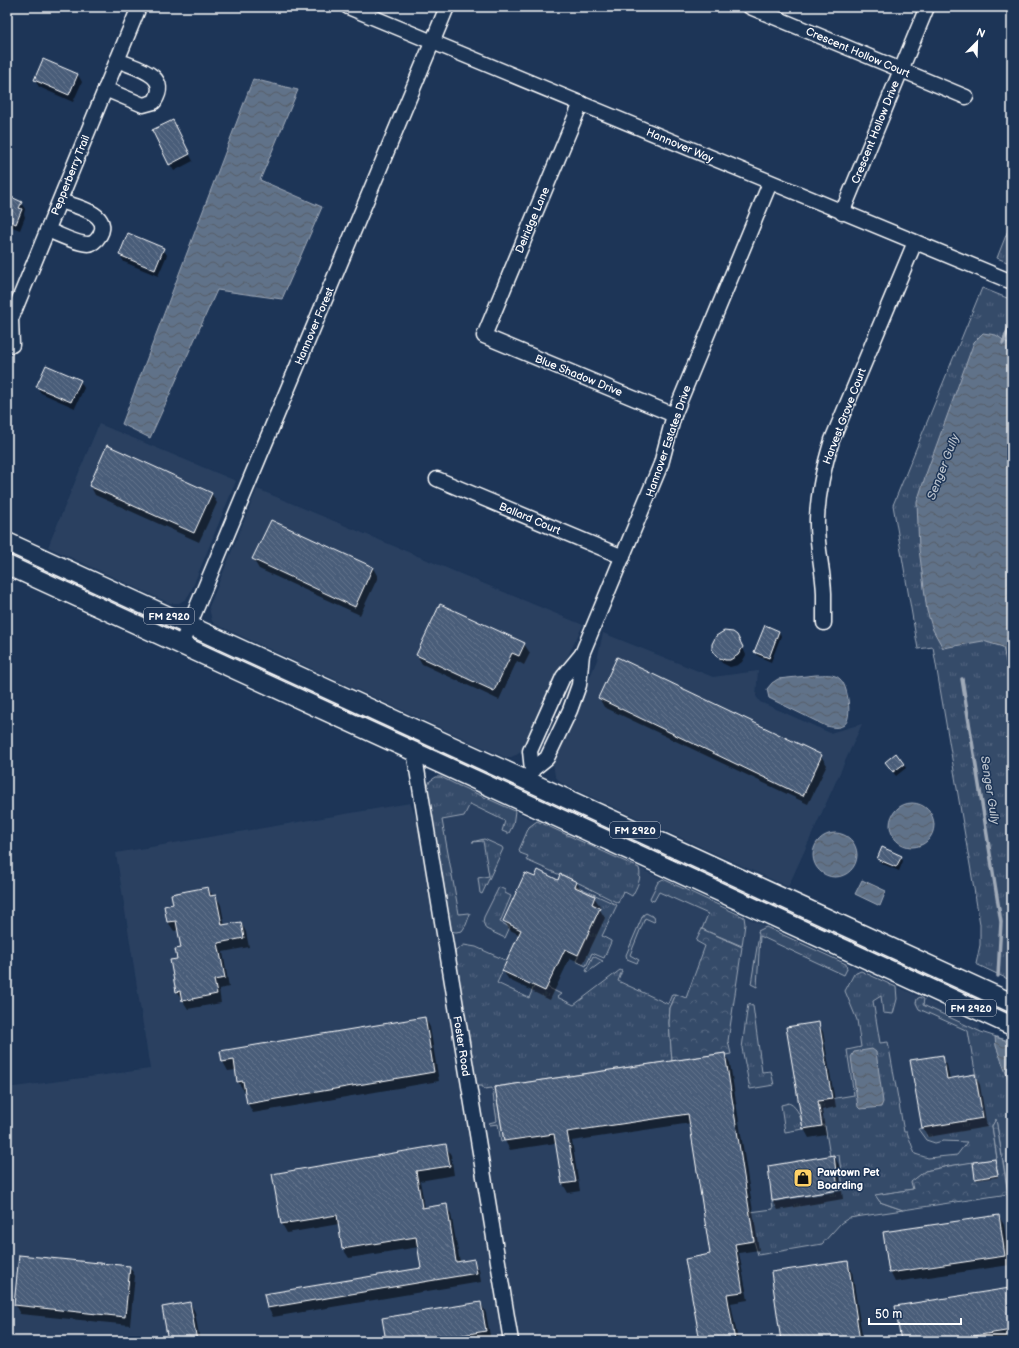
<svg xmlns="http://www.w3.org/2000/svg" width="1019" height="1348" viewBox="0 0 1019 1348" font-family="'Balsamiq Sans',sans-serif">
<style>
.built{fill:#2a4161}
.grass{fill:url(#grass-tufts);stroke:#9aa5b4}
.forest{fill:url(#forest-crowns);stroke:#9aa5b4}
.water{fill:url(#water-waves);stroke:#a0aab8}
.shadow{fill:#0007}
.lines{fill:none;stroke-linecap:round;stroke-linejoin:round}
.stream{stroke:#a0aab8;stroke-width:3.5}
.building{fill:url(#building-back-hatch);stroke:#fff}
.minor-casing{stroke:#fff;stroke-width:17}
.major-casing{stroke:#fff;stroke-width:21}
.minor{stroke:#1d3557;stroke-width:14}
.major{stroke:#1d3557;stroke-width:18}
.labels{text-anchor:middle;stroke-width:3;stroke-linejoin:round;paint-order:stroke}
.shield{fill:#1d3557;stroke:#bbc2cd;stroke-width:1}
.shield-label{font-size:10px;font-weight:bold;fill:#fff}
.street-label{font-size:11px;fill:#fff;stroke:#1d3557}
.poi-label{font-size:11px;font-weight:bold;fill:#fff;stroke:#1d3557;text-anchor:start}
.water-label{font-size:12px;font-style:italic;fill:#b8c0ca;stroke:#1d3557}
</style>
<defs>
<pattern id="grass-tufts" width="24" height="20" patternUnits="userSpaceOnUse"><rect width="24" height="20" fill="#364b69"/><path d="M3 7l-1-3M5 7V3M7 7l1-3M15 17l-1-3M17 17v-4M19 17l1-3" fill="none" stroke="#546680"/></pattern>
<pattern id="forest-crowns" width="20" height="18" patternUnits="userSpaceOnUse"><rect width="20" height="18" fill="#364b69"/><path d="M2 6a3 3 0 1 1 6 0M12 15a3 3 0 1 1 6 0" fill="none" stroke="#546680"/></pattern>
<pattern id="water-waves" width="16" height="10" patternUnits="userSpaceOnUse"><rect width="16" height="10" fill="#617289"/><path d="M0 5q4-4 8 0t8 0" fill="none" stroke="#555d67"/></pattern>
<pattern id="building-back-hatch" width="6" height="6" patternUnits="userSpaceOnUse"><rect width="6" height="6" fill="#4a5d79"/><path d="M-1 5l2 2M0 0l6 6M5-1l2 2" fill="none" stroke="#65758d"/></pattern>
</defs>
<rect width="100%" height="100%" fill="#1d3557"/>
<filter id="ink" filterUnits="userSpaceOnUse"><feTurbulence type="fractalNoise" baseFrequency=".025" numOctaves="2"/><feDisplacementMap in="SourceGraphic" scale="8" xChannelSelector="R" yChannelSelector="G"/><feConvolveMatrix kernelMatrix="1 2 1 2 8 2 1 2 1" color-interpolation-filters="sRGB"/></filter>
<g filter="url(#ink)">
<g class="built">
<path d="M99,424L236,481L191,591L186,599L179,603H169L48,547Z"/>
<path d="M257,489L583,625L524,747L518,754L511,757H504L215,624L212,621L209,607Z"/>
<path d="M603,633L713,677L758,671L756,696L760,702L830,733L862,724L788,887L561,783L555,776L553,763L580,701L597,660Z"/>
<path d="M436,777H441L453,783L979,1024L1012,1215V1341H517L442,893L430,781Z"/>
<path d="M410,803L418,822L505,1341H7V1088L150,1069L116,853Z"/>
</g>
<g class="grass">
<path d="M1012,220V264L997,258Z"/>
<path d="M982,288L1012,300V981L976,964L980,945V924L933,647L918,649L893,505Z"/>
<path d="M436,777H441L453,783L515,811L513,825L509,833H507L502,831L505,821L470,804L464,816L442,820L459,914L468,913L470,914L466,925L462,931L456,932L449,931L427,788L430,781Z"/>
<path d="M537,821L639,868C642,878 637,887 632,896L623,891L618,903L561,874L560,875L526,860L528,856L520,853L519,850L529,827Z"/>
<path d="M484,839L502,847L503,849L482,894L480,893L478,878L489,876L483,841L472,842Z"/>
<path d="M663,879L744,917L745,924L742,946L702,929L708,914L659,892L654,901L651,900L650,898L658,882Z"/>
<path d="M576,886L617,905L602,936L611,941V942L604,958L592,953L586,966L576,961L600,908L592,904L595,896L575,887Z"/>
<path d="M499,887L505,890V893L511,896L500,922L510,927L505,938L486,929L483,922L484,917Z"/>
<path d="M646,913L654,917L655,921L654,922L645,918L630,955L639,960L637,963L627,959L626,955L643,915Z"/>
<path d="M766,927L846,964L847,969L844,975L760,936L757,987L751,984L759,935L758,931Z"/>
<path d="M464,945L476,947L507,961L497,983L529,998L534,986L545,991L547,987L561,994L557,997L574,1005L620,970L622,971L618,981L668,1004L672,994H676L670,1008L669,1023L672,1061L495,1087L504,1141L501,1142L498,1124L490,1125L489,1123L497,1121L492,1088L484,1089L482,1086H477L474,1084L454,952Z"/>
<path d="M593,956L603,961L588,972L586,971Z"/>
<path d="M861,971L896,987L897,999L893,1014L883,1013L881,996L873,1001L880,1043L888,1042L904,1132H907L915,1154L928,1158L957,1155L967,1142L943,1141L935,1143L926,1140L918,1129L983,1117L968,1031L919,1009L916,1003L917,999L920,997L924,999L923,1005L981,1032L1012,1042V1215L996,1120L992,1126L997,1159L949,1166L925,1171L912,1182L913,1189L876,1195L880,1202L903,1210L849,1218L841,1223L822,1244L758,1255L754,1241L750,1212L773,1209L772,1201L843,1189L839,1155L830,1156L825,1126H822L820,1113L801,1104L854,1095L847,1050L861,1047L857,1020L845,991L854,974Z"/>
<path d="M748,1004L753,1006L762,1072L771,1071L774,1085L750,1089L742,1048Z"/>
<path d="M789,1103C799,1108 801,1119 803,1129L785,1132L781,1105Z"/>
</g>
<g class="forest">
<path d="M702,929L742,947L728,1041L731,1054L726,1055L725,1053L672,1061L669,1023L670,1008L676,994L686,998L705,946L696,941Z"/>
<path d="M996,1119L1008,1194L903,1210L880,1202L875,1195L913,1189L911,1182L925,1171L949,1166L973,1162L976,1179L998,1175L995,1159L997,1158L992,1126Z"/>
</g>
<g class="water">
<path d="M253,79L298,90L260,180L322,207L282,299L217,290L150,438L122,424Z"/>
<path d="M983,333L996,335L1012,346V691L1003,647L983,641L943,648L933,630L927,611L919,549L917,502L926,474L974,342Z"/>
<path d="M816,675C824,675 834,673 840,679C848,685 853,719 844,725C838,729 832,727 826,726L769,698L767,689L772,683L778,679Z"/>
<circle cx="912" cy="825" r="22"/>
<circle cx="835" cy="855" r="22"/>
<path d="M862,880L886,891L880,906L855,894Z"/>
<path d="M995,1037L1005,1040L1012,1054V1103L1007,1076L996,1046Z"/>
<path d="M872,1049L876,1052L883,1102L881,1107L860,1109L858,1107L851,1057L854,1052Z"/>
</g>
<g class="shadow">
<path d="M44,61L78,75L82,82L73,102L39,87L35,80Z"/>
<path d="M176,128L193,161L174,171L170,164Z"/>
<path d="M7,197L21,203L25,209L24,214L25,217L20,230L7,225Z"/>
<path d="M163,249L167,255L158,276L124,262L120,255Z"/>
<path d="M80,381L84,388L75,408L41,393L37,387Z"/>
<path d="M90,485L212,494L217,503L199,542L95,495Z"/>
<path d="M271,521L373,568L378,577L360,615L259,569L253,559Z"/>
<path d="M779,631L781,636L771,662L758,656L756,652Z"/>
<path d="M733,633L739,639L746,655L742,662L738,665L730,667L722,663L715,653Z"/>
<path d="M524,644L530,653L524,665L517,661L499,700L422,664L417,655Z"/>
<path d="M599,698L821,756L827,765L808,804L604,707Z"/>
<path d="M903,764L906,768L896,776L889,767Z"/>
<path d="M901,857L903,861L899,871L881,863L878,859Z"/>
<path d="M561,876L577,883L582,891L594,897L600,906L599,908L605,918L583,964L570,958L550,1000L509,980L503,971L520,935L510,930L504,921L535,879L559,881Z"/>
<path d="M208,888L213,896H216L221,905L225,926L241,923L246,932L249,947L223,952L229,987L219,989L221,1003L188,1009L177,992L171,961L179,960L182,948L179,930L174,931L168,922L165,907L174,905Z"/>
<path d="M425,1018L430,1027L439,1081L253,1113L248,1104L246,1091H244L238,1082L236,1070L228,1071L223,1062Z"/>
<path d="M818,1023L823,1032L836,1107L822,1110L826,1135L809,1138L804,1129L787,1028Z"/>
<path d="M725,1054L730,1063L759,1250L739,1253L748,1300L731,1303L738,1341H701L711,1255L691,1123L572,1141L580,1191L568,1193L563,1184L556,1143L510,1150L505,1141L496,1088Z"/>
<path d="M942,1056L947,1065L950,1080L975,1076L980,1085L987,1127L928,1137L923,1128Z"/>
<path d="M445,1145L451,1155L454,1175L420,1181L425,1208L446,1205L451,1214L460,1262L473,1260L479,1269L481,1282L273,1317L268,1308L265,1295L422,1268L419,1247L349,1258L343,1249L339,1224L287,1233L282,1224L273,1175Z"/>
<path d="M834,1156L839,1165L841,1189L775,1200V1202L842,1191L843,1199L778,1210L773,1201L769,1167Z"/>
<path d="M995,1160L998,1177L977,1180L976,1178Z"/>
<path d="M999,1216L1004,1225L1010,1265L895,1282L890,1272Z"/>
<path d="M19,1256L130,1267L135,1276L130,1325L20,1314L15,1305Z"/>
<path d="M847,1262L852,1271L863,1341H782Z"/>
<path d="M1010,1290L1012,1293V1340L902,1341Z"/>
<path d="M190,1303L195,1312L200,1341H169Z"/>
<path d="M481,1303L486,1313L491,1341H387Z"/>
</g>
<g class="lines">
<g class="stream">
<path d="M1003,343L1012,320"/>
<path d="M962,679L1001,922L998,976"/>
</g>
</g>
<g class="building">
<path d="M43,59L78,74L69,95L34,80Z"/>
<path d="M173,120L190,154L169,165L152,130Z"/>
<path d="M7,195L22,202L19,208L22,209L16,224L7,220Z"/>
<path d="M128,233L164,248L155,270L119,255Z"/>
<path d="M46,365L81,380L71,402L36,387Z"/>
<path d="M107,445L212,493L194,533L89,486Z"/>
<path d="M271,520L373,567L355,607L252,559Z"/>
<path d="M440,604L525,643L519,656L512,653L494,691L416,655Z"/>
<path d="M765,625L779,631L769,658L754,652Z"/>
<path d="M724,631L733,632L737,635L743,647L738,655L730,660H725L717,657L712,649V644L716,636Z"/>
<path d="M617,657L822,755L803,796L598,698Z"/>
<path d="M896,753L904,764L893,772L885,762Z"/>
<path d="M882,847L902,856L896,867L877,859Z"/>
<path d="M538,870L558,880L560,874L577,882L575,887L595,896L592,904L600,908L578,955L565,949L545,991L502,971L521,930L503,921L525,873L535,877Z"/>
<path d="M208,887L210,896L216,895L222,925L241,922L244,938L218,943L225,978L214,980L217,994L182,1001L180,991L176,992L170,960L177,959L175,949L181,948L176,921L167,922L164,906L173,904L171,894Z"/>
<path d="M425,1017L434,1072L247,1104L243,1081L237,1082L234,1060L222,1062L220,1051Z"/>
<path d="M819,1022L832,1099L818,1101L822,1126L803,1129L786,1027Z"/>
<path d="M725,1053L754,1241L735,1244L743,1292L727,1294L735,1341H700L685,1259L710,1254L688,1114L567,1132L576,1182L562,1184L554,1134L504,1141L495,1087Z"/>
<path d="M943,1055L947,1079L975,1074L983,1118L922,1128L910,1060Z"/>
<path d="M446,1144L450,1166L416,1171L422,1208L447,1204L456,1262L474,1259L477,1273L267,1308L264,1294L421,1268L416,1237L342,1249L337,1215L281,1224L272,1174Z"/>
<path d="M834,1155L838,1190L772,1201L768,1166Z"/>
<path d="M995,1159L998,1175L975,1179L973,1162Z"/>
<path d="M999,1215L1005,1256L889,1273L883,1232Z"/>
<path d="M19,1255L130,1266L125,1317L14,1305Z"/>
<path d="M848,1261L860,1341H781L771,1272Z"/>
<path d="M1010,1288L1012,1298V1330L942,1341H901L895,1306Z"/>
<path d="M190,1302L197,1341H168L162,1307Z"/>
<path d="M481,1302L486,1331L427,1341H386L382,1318Z"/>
</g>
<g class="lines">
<defs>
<g id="minor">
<path d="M348,7L1012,282"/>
<path d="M750,7L966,97"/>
<path d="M105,89L143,105L154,102C172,75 136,68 117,60"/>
<path d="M581,103L484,336L674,415"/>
<path d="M842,213L927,7"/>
<path d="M47,230C58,234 77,244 88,244C93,244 97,240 100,235C112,213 74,206 60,201"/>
<path d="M12,345L11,319L139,7"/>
<path d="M437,479L623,557"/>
<path d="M824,623C824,613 824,603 824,593C823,568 816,544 817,519C818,491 824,466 832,440L915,242"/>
<path d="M181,645L447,7"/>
<path d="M414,751L511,1341"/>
<path d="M532,770L547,758L570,710L579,685L582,654L661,464L674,415L770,183"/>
<path d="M531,777L532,770L530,751L563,677L582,654"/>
</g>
<g id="major">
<path d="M7,542L1012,1003"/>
<path d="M7,565L1012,1026"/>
</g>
</defs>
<use href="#minor" class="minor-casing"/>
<use href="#major" class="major-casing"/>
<use href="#minor" class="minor"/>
<use href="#major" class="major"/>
</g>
</g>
<defs>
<symbol id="shop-square" viewBox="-11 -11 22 22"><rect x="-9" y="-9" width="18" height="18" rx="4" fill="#ffd166" stroke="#1d3557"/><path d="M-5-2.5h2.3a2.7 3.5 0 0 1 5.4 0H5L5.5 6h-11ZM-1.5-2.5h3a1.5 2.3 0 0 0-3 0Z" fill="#111"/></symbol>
</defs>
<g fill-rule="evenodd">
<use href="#shop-square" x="792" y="1167" width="22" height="22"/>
</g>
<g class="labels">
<g class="shield">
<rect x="144" y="608" width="50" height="16" rx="3"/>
<rect x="610" y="822" width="50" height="16" rx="3"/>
<rect x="946" y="1000" width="50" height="16" rx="3"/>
</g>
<g class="shield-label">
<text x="169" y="620">FM 2920</text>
<text x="635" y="834">FM 2920</text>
<text x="971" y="1012">FM 2920</text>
</g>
<g class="street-label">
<text transform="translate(858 52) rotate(23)" y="4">Crescent Hollow Court</text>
<text transform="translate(875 132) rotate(-68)" y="4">Crescent Hollow Drive</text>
<text transform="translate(680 145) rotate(23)" y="4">Hannover Way</text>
<text transform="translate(70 175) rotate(-68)" y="4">Pepperberry Trail</text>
<text transform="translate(532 220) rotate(-67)" y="4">Delridge Lane</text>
<text transform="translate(314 326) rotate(-67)" y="4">Hannover Forest</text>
<text transform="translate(579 375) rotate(22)" y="4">Blue Shadow Drive</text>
<text transform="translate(844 416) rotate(-69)" y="4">Harvest Grove Court</text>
<text transform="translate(668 441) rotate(-71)" y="4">Hannover Estates Drive</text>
<text transform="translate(530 518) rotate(23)" y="4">Ballard Court</text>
<text transform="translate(462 1046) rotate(81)" y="4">Foster Road</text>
</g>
<g class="poi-label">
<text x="817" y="1176">Pawtown Pet<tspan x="817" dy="13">Boarding</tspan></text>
</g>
<g class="water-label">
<text transform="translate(943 467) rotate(-69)" y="4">Senger Gully</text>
<text transform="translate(990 790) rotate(81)" y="4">Senger Gully</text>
</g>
</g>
<rect width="1019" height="1348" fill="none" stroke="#1d3557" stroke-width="24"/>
<rect x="12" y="12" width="995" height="1324" fill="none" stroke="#fff" stroke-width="1.5" filter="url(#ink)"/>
<g transform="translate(977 42) rotate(23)" stroke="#1d3557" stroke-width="3" paint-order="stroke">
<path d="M0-3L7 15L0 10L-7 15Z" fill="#ffffff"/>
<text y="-6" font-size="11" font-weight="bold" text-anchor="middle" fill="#ffffff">N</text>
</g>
<path d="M869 1318v6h92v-6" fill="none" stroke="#ffffff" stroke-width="2"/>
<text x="875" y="1318" font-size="12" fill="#ffffff" stroke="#1d3557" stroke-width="3" paint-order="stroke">50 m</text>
</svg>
